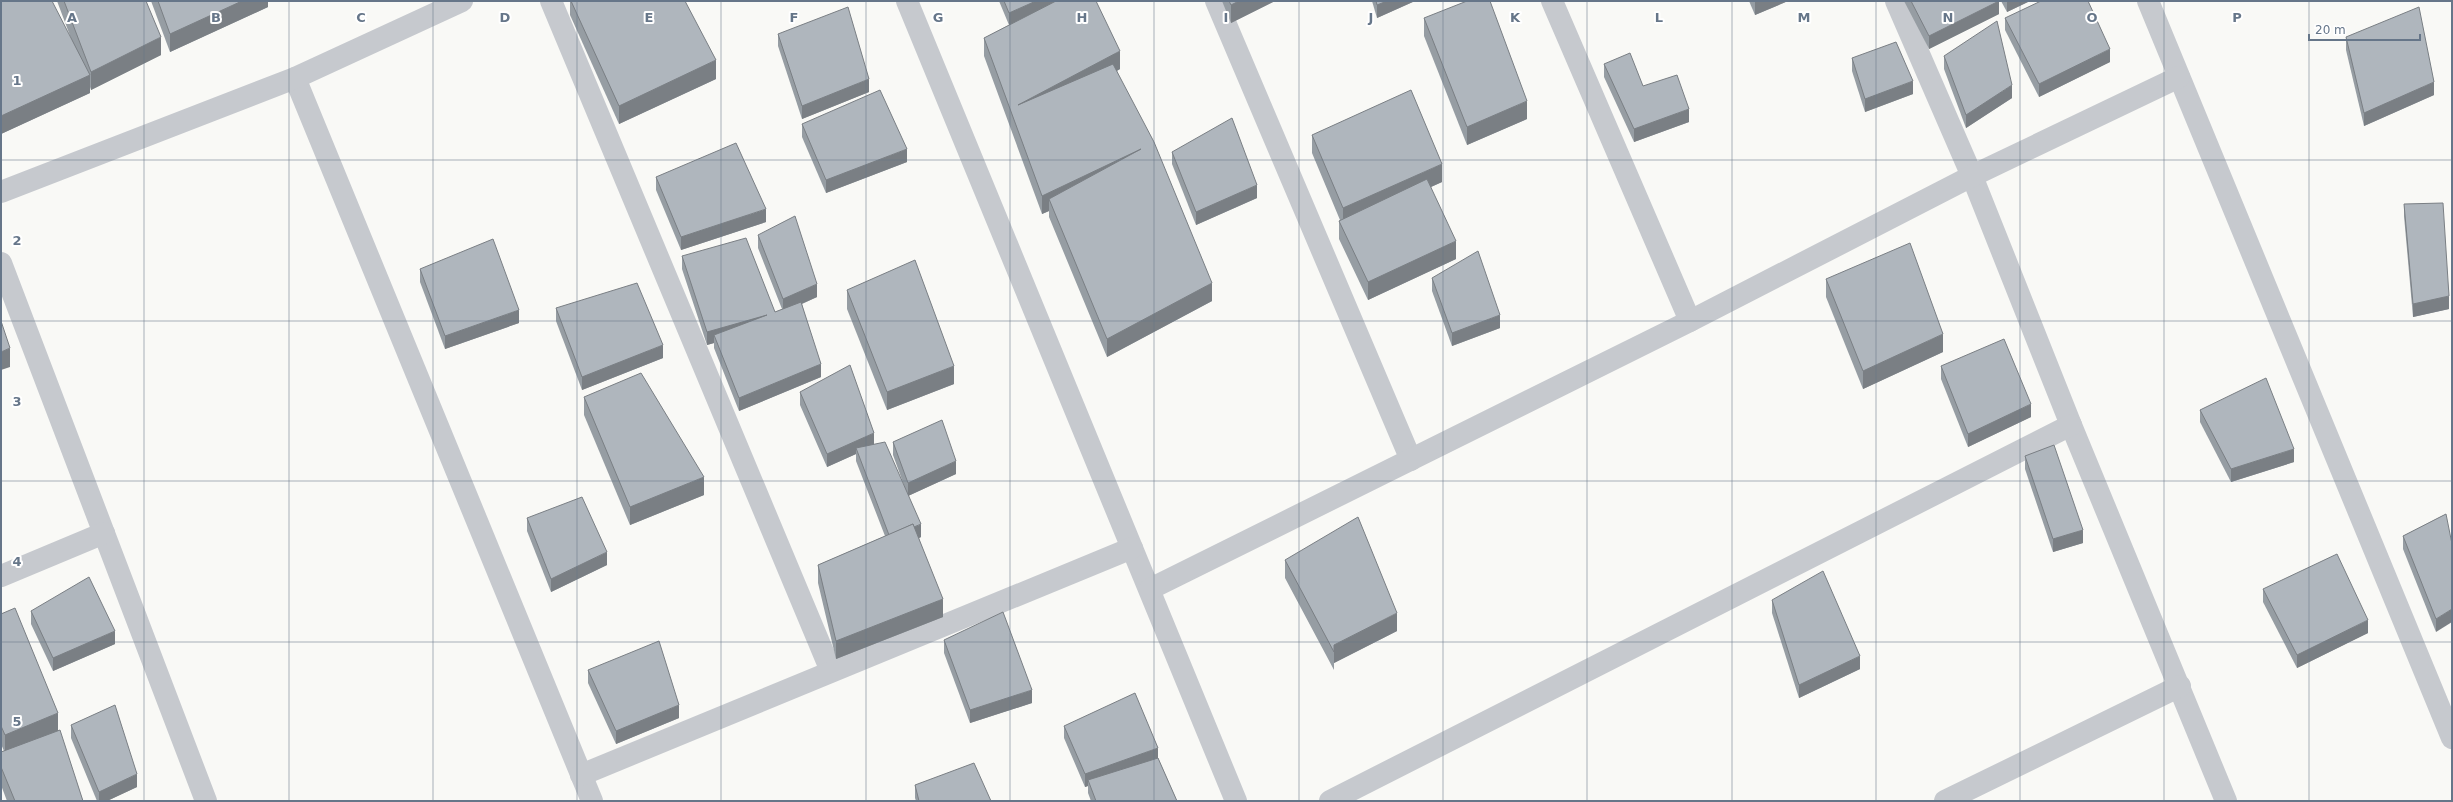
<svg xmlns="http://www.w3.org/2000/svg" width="2453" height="802" viewBox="0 0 2453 802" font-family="'DejaVu Sans',sans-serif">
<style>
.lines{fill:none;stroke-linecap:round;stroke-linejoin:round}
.street{stroke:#c6c9ce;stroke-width:22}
.wall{fill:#969da3}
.shaded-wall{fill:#7a7f84}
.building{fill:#afb6bd;stroke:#7a7f84}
.grid{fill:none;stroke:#667689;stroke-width:1;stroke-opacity:0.55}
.grid-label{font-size:13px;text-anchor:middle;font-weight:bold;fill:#667689;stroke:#fff;stroke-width:4;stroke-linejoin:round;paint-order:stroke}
</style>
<rect width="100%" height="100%" fill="#f9f9f6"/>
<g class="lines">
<g class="street">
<path d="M551,1L831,671"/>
<path d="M907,1L1236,801"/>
<path d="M1216,1L1411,460"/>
<path d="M1552,1L1690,321"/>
<path d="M1896,1L1972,176L2071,425L2226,801"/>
<path d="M2148,1L2452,738"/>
<path d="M295,78L592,801"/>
<path d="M1,192L295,78L462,1"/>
<path d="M1,263L206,801"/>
<path d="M1,576L104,533"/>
<path d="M1150,589L1690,321L1972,176L2179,77"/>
<path d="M581,775L1132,548"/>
<path d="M1330,801L2071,425"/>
<path d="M1945,801L2180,686"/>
</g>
</g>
<g class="wall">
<path d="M1,1L72,41L57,1H146L161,55L91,90L90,87V93L1,134Z"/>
<path d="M151,1H268V7L170,52Z"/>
<path d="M570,1H685L716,79L619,124L570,15Z"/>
<path d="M999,1H1096L1120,69L1117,71L1212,301L1107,357L1049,217V211L1042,214L984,56V38L1009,25Z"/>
<path d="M1222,1H1275L1231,23Z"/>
<path d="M1372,1H1415L1377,18Z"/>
<path d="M1749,1H1788L1755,15Z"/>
<path d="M1904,1H1999V14L1929,49Z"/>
<path d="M2001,1H2030L2007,12Z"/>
<path d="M1424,18L1527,119L1467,145L1424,36Z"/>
<path d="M2005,18L2110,62L2039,97L2005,30Z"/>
<path d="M778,34L869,92L802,119L778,46Z"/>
<path d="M2346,37L2434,95L2364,126L2346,50Z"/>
<path d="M1944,56L2012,98L1966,128L1944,69Z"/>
<path d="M1852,58L1913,94L1865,112L1852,71Z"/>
<path d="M1604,64L1689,122L1634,142L1604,77Z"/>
<path d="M802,124L907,162L826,193L802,137Z"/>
<path d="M1312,135L1442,182L1431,187L1456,259L1368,300L1339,239V221L1340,220L1312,153Z"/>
<path d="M1172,152L1257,198L1196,225L1172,164Z"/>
<path d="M656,177L766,222L681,250L656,190Z"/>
<path d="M2404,204L2449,309L2413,317L2404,216Z"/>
<path d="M758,235L817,297L802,304L821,377L739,411L714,348V343L707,345L682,269V256L775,312L782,309L758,248Z"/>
<path d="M420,269L519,323L445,349L420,282Z"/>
<path d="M1432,278L1500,328L1452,346L1432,291Z"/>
<path d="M1826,279L1943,352L1863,389L1826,297Z"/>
<path d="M847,290L954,384L887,410L847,309Z"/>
<path d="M556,308L663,358L582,390L556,321Z"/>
<path d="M1941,366L2031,417L1968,447L1941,379Z"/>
<path d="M800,392L874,444L905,488L893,455V442L956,474L908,496L921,537L919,538L943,617L836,659L818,583V565L885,536L856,461V454L827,467L800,405Z"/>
<path d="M584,397L704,495L630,525L584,415Z"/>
<path d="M2200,410L2294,462L2231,482L2200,422Z"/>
<path d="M2025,456L2083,543L2053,552L2025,469Z"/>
<path d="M2446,514L2436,632L2403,549V536Z"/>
<path d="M527,518L607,565L551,592L527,531Z"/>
<path d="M1285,560L1397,631L1334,663V670L1285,578Z"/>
<path d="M2263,589L2368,633L2297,668L2263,602Z"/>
<path d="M1772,600L1860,669L1799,698L1772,613Z"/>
<path d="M31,611L115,644L53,671L31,624Z"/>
<path d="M1,614L58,731L83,801H7L1,785V752L4,751L1,744Z"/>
<path d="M944,640L1032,703L970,723L944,653Z"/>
<path d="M588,670L679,718L616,744L588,683Z"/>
<path d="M71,725L137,787L107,801H97L71,738Z"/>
<path d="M1064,726L1158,758L1177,801H1091L1088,793V786L1085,787L1064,738Z"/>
<path d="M915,785L991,801H916L915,798Z"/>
</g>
<g class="shaded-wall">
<path d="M242,1H268V7L170,52V34Z"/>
<path d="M1036,1H1064L1009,26V13Z"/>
<path d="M1239,1H1275L1231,23V5Z"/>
<path d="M1387,1H1415L1377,18V5Z"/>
<path d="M1755,1H1788L1755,15Z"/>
<path d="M1999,1V14L1929,49V36Z"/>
<path d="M2007,1H2030L2007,12Z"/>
<path d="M161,37V55L91,90V72Z"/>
<path d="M2110,49V62L2039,97V84Z"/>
<path d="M1120,51V69L1018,123V105Z"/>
<path d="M716,60V79L619,124V106Z"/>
<path d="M90,75V93L1,134V116Z"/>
<path d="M869,79V92L802,119V106Z"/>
<path d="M1913,81V94L1865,112V99Z"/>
<path d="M2434,82V95L2364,126V113Z"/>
<path d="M2012,85V98L1966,128V115Z"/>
<path d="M1527,101V119L1467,145V127Z"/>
<path d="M1689,109V122L1634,142V129Z"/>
<path d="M907,149V162L826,193V180Z"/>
<path d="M1141,149L1049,199V211L1042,214V196Z"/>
<path d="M1442,164V182L1343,226V208Z"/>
<path d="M1257,185V198L1196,225V212Z"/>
<path d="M766,209V222L681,250V237Z"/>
<path d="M1456,241V259L1368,300V282Z"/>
<path d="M1212,283V301L1107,357V339Z"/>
<path d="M817,284V297L783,312V299Z"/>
<path d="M2449,296V309L2413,317V304Z"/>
<path d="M519,310V323L445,349V336Z"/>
<path d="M767,315L714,335V343L707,345V332Z"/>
<path d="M1500,315V328L1452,346V333Z"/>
<path d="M1943,334V352L1863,389V371Z"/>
<path d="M663,345V358L582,390V377Z"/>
<path d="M10,348V367L1,370V352Z"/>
<path d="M821,364V377L739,411V398Z"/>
<path d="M954,366V384L887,410V392Z"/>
<path d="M2031,404V417L1968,447V434Z"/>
<path d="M874,433V446L856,448V454L827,467V454Z"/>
<path d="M2294,449V462L2231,482V469Z"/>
<path d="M956,461V474L908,496V483Z"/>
<path d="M704,477V495L630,525V507Z"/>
<path d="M921,524V537L891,552V539Z"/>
<path d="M2083,530V543L2053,552V539Z"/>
<path d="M607,552V565L551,592V579Z"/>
<path d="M943,599V617L836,659V641Z"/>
<path d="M2452,609V622L2436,632V619Z"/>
<path d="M1397,613V631L1334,663V645Z"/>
<path d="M2368,620V633L2297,668V655Z"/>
<path d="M115,631V644L53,671V658Z"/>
<path d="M1860,656V669L1799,698V685Z"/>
<path d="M1032,690V703L970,723V710Z"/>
<path d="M679,705V718L616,744V731Z"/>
<path d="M58,713V731L5,753V735Z"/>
<path d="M1158,748V761L1088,780V786L1085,787V774Z"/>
<path d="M137,774V787L107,801H99V792Z"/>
</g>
<g class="building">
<path d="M1,1H52L90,75L1,116Z"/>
<path d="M64,1H146L161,37L91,72Z"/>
<path d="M158,1H242L170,34Z"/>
<path d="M571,1H685L716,60L619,106Z"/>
<path d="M1004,1H1036L1009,13Z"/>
<path d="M1056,1H1096L1120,51L1018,105L1113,64L1154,142L1212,283L1107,339L1049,199L1141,149L1042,196L984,38Z"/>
<path d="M1229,1H1239L1231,5Z"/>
<path d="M1376,1H1387L1377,5Z"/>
<path d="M1467,1H1490L1527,101L1467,127L1424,18Z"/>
<path d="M1911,1H1999L1929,36Z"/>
<path d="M2041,1H2088L2110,49L2039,84L2005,18Z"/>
<path d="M848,7L869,79L802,106L778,34Z"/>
<path d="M2419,7L2434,82L2364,113L2346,37Z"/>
<path d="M1997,21L2012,85L1966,115L1944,56Z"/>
<path d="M1896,42L1913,81L1865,99L1852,58Z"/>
<path d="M1630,53L1643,86L1677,75L1689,109L1634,129L1604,64Z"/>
<path d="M880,90L907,149L826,180L802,124Z"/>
<path d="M1411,90L1442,164L1343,208L1312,135Z"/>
<path d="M1232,118L1257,185L1196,212L1172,152Z"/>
<path d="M736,143L766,209L681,237L656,177Z"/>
<path d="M1427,179L1456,241L1368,282L1339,221Z"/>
<path d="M2443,203L2449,296L2413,304L2404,204Z"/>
<path d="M795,216L817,284L783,299L758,235Z"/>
<path d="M746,238L775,312L801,302L821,364L739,398L714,335L767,315L707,332L682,256Z"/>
<path d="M493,239L519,310L445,336L420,269Z"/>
<path d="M1910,243L1943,334L1863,371L1826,279Z"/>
<path d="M1478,251L1500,315L1452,333L1432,278Z"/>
<path d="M915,260L954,366L887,392L847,290Z"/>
<path d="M637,283L663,345L582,377L556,308Z"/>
<path d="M1,321L10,348L1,352Z"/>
<path d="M2004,339L2031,404L1968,434L1941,366Z"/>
<path d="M850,365L874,433L827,454L800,392Z"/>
<path d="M641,373L704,477L630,507L584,397Z"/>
<path d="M2266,378L2294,449L2231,469L2200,410Z"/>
<path d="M942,420L956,461L908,483L893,442Z"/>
<path d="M885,442L921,524L914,527L913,524L889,535L856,448Z"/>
<path d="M2054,445L2083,530L2053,539L2025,456Z"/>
<path d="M582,497L607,552L551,579L527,518Z"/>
<path d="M2446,514L2452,544V609L2436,619L2403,536Z"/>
<path d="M1358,517L1397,613L1334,645V652L1285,560Z"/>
<path d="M913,524L943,599L836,641L818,565Z"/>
<path d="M2337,554L2368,620L2297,655L2263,589Z"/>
<path d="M1823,571L1860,656L1799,685L1772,600Z"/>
<path d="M89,577L115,631L53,658L31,611Z"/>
<path d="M15,608L58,713L5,735L1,726V614Z"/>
<path d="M1003,612L1032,690L970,710L944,640Z"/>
<path d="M659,641L679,705L616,731L588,670Z"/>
<path d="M1135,693L1158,748L1085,774L1064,726Z"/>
<path d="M115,705L137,774L99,792L71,725Z"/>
<path d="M60,730L83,801H15L1,767V752Z"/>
<path d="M1158,758L1177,801H1096L1088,780Z"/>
<path d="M974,763L991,801H919L915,785Z"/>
</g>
<path class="grid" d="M144,1V801M289,1V801M433,1V801M577,1V801M721,1V801M866,1V801M1010,1V801M1154,1V801M1299,1V801M1443,1V801M1587,1V801M1732,1V801M1876,1V801M2020,1V801M2164,1V801M2309,1V801M1,160H2452M1,321H2452M1,481H2452M1,642H2452"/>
<g class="grid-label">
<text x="72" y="22">A</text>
<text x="216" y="22">B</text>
<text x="361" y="22">C</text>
<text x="505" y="22">D</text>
<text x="649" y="22">E</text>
<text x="794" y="22">F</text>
<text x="938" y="22">G</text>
<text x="1082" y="22">H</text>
<text x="1226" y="22">I</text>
<text x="1371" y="22">J</text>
<text x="1515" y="22">K</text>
<text x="1659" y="22">L</text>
<text x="1804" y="22">M</text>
<text x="1948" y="22">N</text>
<text x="2092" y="22">O</text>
<text x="2237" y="22">P</text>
<text x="17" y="85">1</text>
<text x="17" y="245">2</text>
<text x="17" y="406">3</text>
<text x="17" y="566">4</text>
<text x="17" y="726">5</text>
</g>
<rect width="2453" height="802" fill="none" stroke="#667689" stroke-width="4"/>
<path d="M2309 34v6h111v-6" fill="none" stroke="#667689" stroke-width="2"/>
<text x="2315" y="34" font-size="12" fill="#667689" stroke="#ffffff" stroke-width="3" paint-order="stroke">20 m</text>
</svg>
